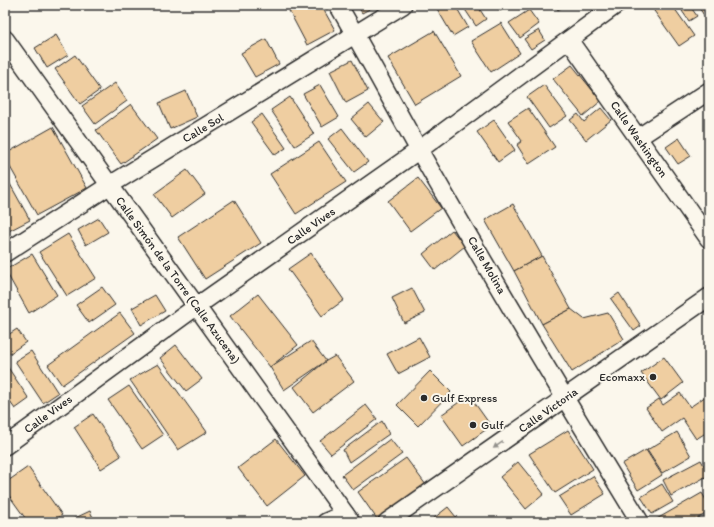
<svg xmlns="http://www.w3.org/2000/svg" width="714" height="527" viewBox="0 0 714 527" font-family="Itim,sans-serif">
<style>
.building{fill:#efcea1;stroke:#2b2b2b}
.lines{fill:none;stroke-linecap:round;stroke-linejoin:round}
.minor-casing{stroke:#2b2b2b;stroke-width:20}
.minor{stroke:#fbf7ec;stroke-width:17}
.oneway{fill:#93918c}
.poi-dot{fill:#2b2b2b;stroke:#fbf7ec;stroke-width:1.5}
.labels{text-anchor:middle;stroke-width:4;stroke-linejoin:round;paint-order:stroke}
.street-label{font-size:12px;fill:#2b2b2b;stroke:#fbf7ec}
.poi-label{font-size:12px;fill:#2b2b2b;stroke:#fbf7ec;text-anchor:start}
</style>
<rect width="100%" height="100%" fill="#fbf7ec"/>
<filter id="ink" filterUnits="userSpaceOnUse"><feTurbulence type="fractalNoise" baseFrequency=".025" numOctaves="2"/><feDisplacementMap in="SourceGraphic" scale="8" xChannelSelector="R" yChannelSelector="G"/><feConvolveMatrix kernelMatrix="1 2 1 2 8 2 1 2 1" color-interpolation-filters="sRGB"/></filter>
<g filter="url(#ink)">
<g class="building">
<path d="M286,5H321L335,30L307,45Z"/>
<path d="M357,5H377L362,13Z"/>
<path d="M439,5H455L468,27L453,36L436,7Z"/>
<path d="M462,5H477L486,19L476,26Z"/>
<path d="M496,5H510L500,11Z"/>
<path d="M555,5H565L558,10Z"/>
<path d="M657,5H672L694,36L679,46L652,8Z"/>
<path d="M697,5H709V20L708,21Z"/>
<path d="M690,6L697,16L689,21L682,11Z"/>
<path d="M529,10L539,24L520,38L509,23Z"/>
<path d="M501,23L520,53L491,72L471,41Z"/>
<path d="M539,30L545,40L531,49L524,39Z"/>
<path d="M434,31L461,76L415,104L388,58Z"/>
<path d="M56,35L68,55L47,68L35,48Z"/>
<path d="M266,39L279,64L255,77L241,53Z"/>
<path d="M75,55L100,90L80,104L55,69Z"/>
<path d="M352,60L368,91L346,103L330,71Z"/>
<path d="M572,65L601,101L583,116L553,79Z"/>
<path d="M115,83L127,101L95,124L82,106Z"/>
<path d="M320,85L339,117L322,127L303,94Z"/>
<path d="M544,85L567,116L549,128L527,97Z"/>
<path d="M186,91L197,117L170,129L159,103Z"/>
<path d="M290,97L314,134L295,146L271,110Z"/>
<path d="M131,104L157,139L121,164L96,130Z"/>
<path d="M369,104L384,122L366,137L351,119Z"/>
<path d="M528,108L555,147L529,164L517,145L522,141L508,121Z"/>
<path d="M601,108L611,120L586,140L570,120L578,114L584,122Z"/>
<path d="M262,114L286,148L275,155L251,122Z"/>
<path d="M494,120L515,150L498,162L477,132Z"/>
<path d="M53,127L87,188L37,215L5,158V154Z"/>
<path d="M342,128L368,162L354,172L328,139Z"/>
<path d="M679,138L691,156L678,164L666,147Z"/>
<path d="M319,142L346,182L296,214L270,174Z"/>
<path d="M187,170L205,194L172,218L154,194Z"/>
<path d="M5,175L30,220L5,233Z"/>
<path d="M418,178L441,208L410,231L388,201Z"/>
<path d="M234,200L261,243L205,279L178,237Z"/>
<path d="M513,204L542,256L514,271L485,220Z"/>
<path d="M99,218L108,232L86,245L78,230Z"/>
<path d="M452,230L465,246L435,270L423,254Z"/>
<path d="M68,234L96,278L67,296L39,252Z"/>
<path d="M311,253L344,300L322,316L288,269Z"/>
<path d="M32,254L57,295L29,313L5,270Z"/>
<path d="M542,256L571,309L542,324L514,271Z"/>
<path d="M102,287L115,305L89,323L76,305Z"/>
<path d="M412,288L425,313L404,323L392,298Z"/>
<path d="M619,293L641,326L634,331L611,299Z"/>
<path d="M258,294L298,345L270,367L230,316Z"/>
<path d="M155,295L165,311L141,325L132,308Z"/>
<path d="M571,309L584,319L608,313L624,339L572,372L542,324Z"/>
<path d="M120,313L135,333L62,385L48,365Z"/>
<path d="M17,329L26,342L9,354L5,348V337Z"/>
<path d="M419,337L430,357L398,374L387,354Z"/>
<path d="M311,341L326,361L284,390L270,367Z"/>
<path d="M176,345L202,379L186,391L160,358Z"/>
<path d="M31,351L58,393L43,403L15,361Z"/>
<path d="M335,356L354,381L313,412L294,387L326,361Z"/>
<path d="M664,357L683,383L661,400L641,373Z"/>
<path d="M5,363L29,399L15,409L5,395Z"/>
<path d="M158,364L207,432L178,450L130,380Z"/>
<path d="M430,371L451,392L418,426L397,405Z"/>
<path d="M129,386L163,435L142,449L108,400Z"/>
<path d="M680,393L690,407L709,394V431L696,439L682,418L662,432L646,408L659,399L663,405Z"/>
<path d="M469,395L491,426L463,446L441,415Z"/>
<path d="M366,405L377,419L331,454L320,441Z"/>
<path d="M5,413L11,421L5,425Z"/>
<path d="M93,414L121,456L101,469L74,427Z"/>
<path d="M382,421L389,434L349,462L343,450Z"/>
<path d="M568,430L593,469L555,493L529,454Z"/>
<path d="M677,432L691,456L662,473L647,450Z"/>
<path d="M276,439L305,476L267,506L238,468Z"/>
<path d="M390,439L402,454L353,490L342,475Z"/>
<path d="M646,450L662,475L638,490L622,464Z"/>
<path d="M406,458L426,485L377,519L358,492Z"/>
<path d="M701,460L709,475L671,496L663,480Z"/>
<path d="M518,462L544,494L526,509L500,477Z"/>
<path d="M28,467L62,515L52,522H28L5,490V483Z"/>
<path d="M593,476L605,494L571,515L559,497Z"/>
<path d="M662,484L673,502L652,514L641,497Z"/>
<path d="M702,493L709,505V512L691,522H656L655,520Z"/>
<path d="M448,507L460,522H429Z"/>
<path d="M90,511L95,522H72L71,520Z"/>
</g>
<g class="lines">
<defs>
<g id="minor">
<path d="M338,5C366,53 392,102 419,150C490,275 565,399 640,522"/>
<path d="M5,39L351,522"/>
<path d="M569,40L709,239"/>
<path d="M639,137L709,91"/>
<path d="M5,253L110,185L403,5"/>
<path d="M5,446L197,306L419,150L616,5"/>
<path d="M326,522L345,514"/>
<path d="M387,522L709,297"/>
</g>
</defs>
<use href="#minor" class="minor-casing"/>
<use href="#minor" class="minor"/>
</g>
<defs><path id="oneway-solid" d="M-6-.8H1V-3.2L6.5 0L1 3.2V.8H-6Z"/></defs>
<use class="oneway" href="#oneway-solid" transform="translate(498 445) rotate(145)"/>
</g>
<g class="poi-dot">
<circle cx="653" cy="377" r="4"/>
<circle cx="424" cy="398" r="4"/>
<circle cx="473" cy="425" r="4"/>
</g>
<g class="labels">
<g class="street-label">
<text transform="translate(203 128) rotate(-31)" y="4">Calle Sol</text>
<text transform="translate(639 139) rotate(55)" y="4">Calle Washington</text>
<text transform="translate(311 226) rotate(-35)" y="4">Calle Vives</text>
<text transform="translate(487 265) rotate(60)" y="4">Calle Molina</text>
<text transform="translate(178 280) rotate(54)" y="4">Calle Simón de la Torre (Calle Azucena)</text>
<text transform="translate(548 410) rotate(-35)" y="4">Calle Victoria</text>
<text transform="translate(48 414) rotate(-36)" y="4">Calle Vives</text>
</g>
<g class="poi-label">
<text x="645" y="381" text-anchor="end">Ecomaxx</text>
<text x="432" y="402">Gulf Express</text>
<text x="481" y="429">Gulf</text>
</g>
</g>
<rect width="714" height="527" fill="none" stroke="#fbf7ec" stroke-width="20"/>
<rect x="10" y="10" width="694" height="507" fill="none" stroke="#2b2b2b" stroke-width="1.5" filter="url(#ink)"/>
</svg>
